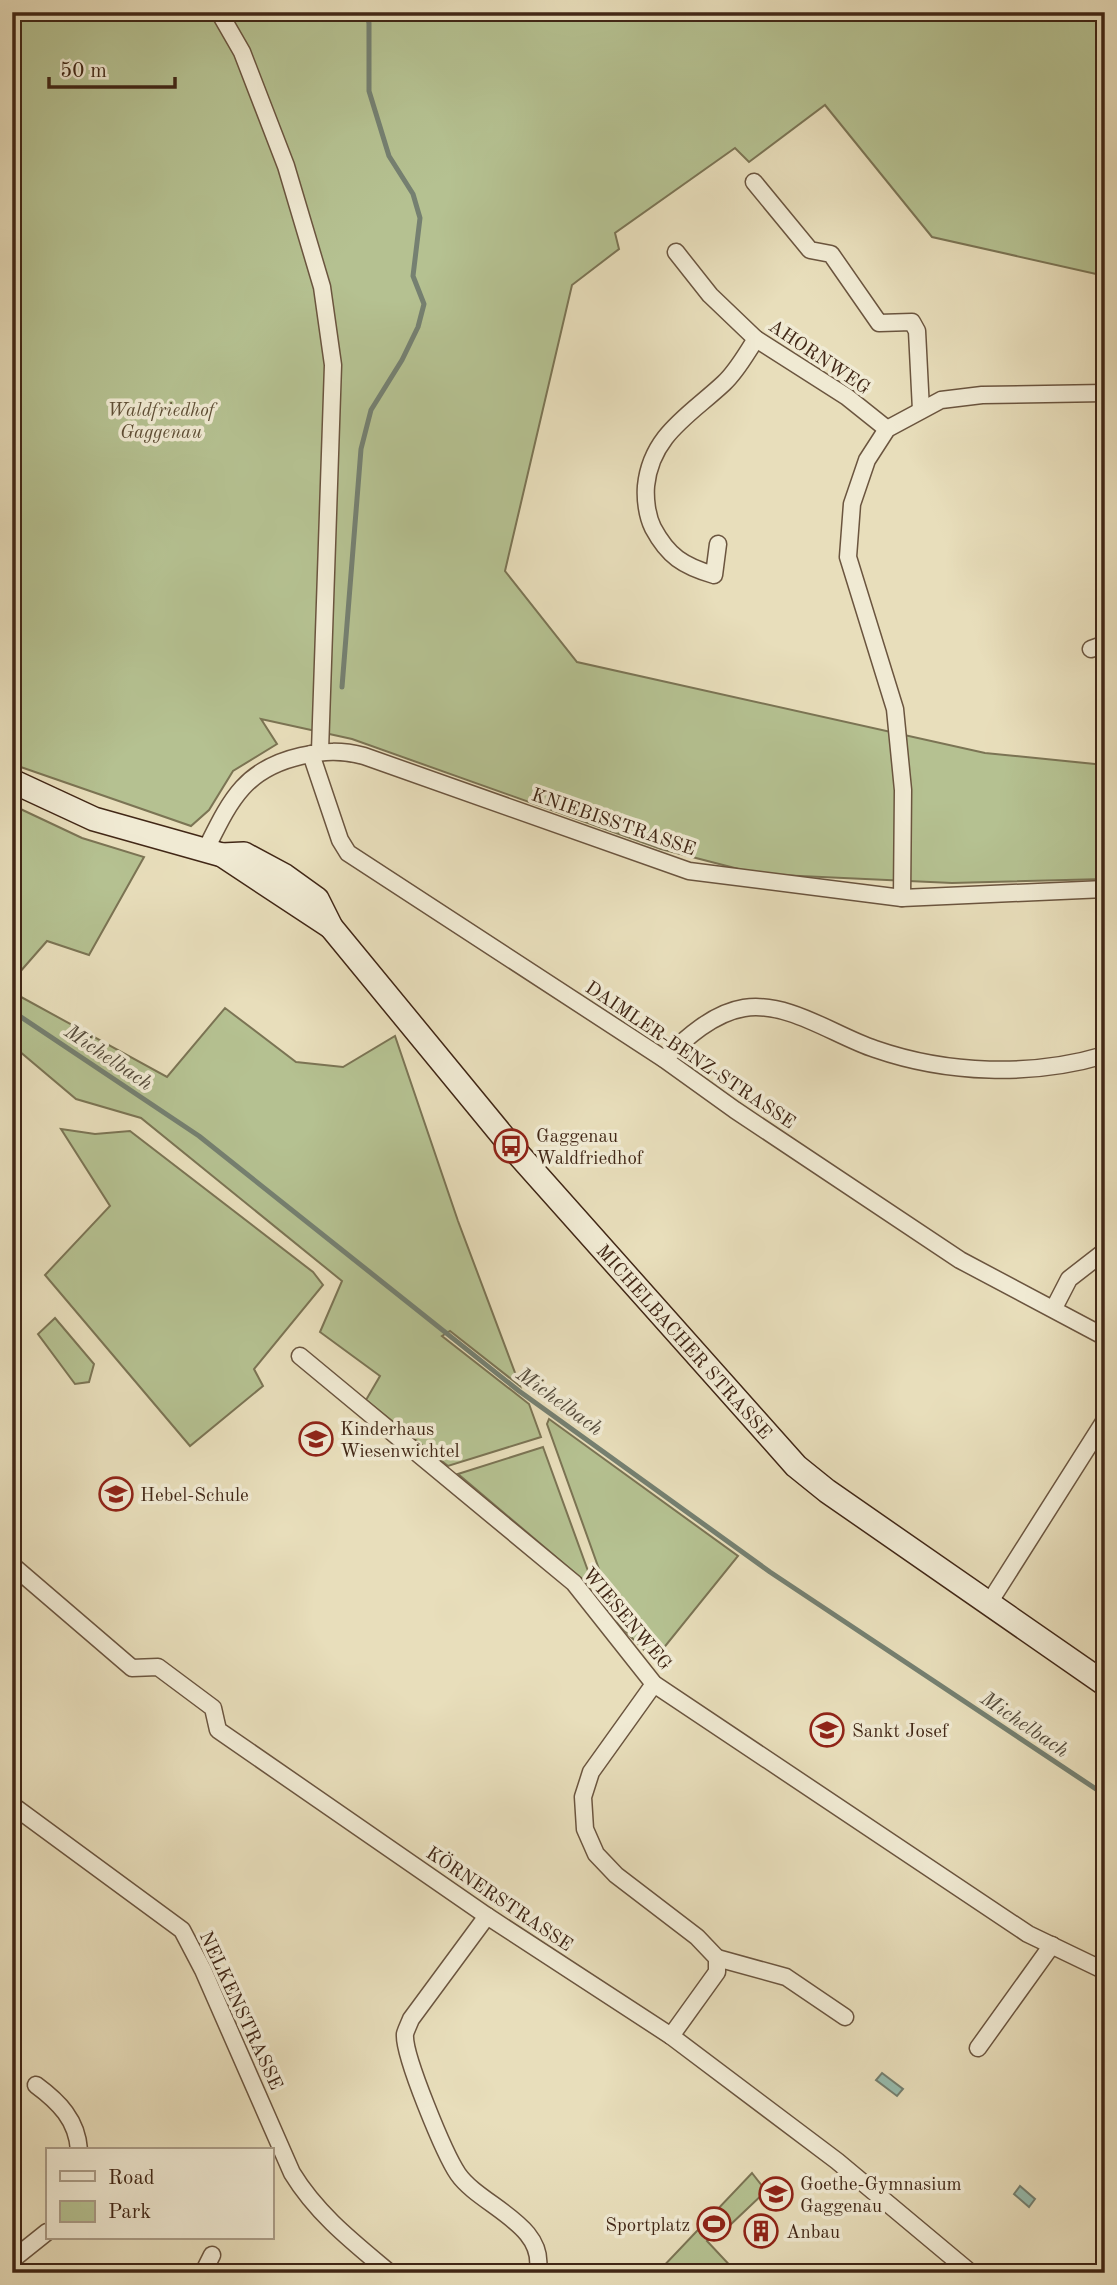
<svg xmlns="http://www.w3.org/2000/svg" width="1117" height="2285" viewBox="0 0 1117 2285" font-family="'Old Standard TT',serif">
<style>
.green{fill:#b5c191;stroke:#7b7454;stroke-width:2}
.water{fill:#97bcae;stroke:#758071;stroke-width:2}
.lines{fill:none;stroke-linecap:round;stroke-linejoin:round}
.stream{stroke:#758071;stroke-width:5}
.minor-casing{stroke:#6b553f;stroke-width:19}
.secondary-casing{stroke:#412716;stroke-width:26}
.minor{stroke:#f0ead3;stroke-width:16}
.secondary{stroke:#f0ead3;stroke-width:23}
.labels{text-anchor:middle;stroke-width:7;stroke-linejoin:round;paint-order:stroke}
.street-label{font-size:19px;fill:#412716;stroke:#f0ead3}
.park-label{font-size:19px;font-style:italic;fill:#5e4e35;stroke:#f0ead3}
.poi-label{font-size:19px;fill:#412716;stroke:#f0ead3;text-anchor:start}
.water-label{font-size:21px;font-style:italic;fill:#564c3c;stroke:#f0ead3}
</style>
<rect width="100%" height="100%" fill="#e8debb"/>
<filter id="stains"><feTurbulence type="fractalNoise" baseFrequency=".00286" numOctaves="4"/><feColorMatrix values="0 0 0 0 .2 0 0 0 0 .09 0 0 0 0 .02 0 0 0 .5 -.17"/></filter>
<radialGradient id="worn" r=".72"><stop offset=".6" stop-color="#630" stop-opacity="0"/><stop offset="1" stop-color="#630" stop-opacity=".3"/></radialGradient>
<g class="green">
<path d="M12,12H1105V276L932,237L825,105L749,162L735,148L615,233L619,249L572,285L505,571L577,662L985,753L1105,765V879L952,883L758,874L661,849L352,739L261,719L277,744L233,771L209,810L191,826L12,764Z"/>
<path d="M12,805L82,838L144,857L89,955L47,941L12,981Z"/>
<path d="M12,992L167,1077L225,1008L296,1062L343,1067L395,1036L458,1221L520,1386L450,1331L442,1336L529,1404L541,1437L448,1466L366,1400L380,1376L320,1332L342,1281L141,1118L76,1099L12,1045Z"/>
<path d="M61,1129L95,1134L130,1131L313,1272L323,1285L254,1369L263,1386L190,1446L45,1275L110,1206Z"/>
<path d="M55,1318L94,1364L89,1382L75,1384L38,1334Z"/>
<path d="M549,1419L738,1556L654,1660L619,1625L547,1424Z"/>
<path d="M543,1447L592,1582L588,1584L458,1474Z"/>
<path d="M752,2173L766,2191L729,2226L726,2223L707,2241L737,2273H657Z"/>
</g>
<g class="water">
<path d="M882,2073L903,2089L897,2096L876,2080Z"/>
<path d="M1020,2186L1035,2199L1029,2207L1014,2194Z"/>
</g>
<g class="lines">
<g class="stream">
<path d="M342,687L361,449L371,410L402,360L418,327L424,304L413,276L420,218L413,194L389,156L369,91V23L366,12"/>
<path d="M12,1011L199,1136L519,1391L770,1572L1105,1795"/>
</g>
<defs>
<g id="minor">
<path d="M219,12L242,52L286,166L322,287L333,365L320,751"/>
<path d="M754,182L810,250L831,254L879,323L912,322L917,331L921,410"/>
<path d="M676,252L710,295L756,339L847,397L887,429"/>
<path d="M718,544L714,575C683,566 668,556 653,528C647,516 645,499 646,486C651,435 690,415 724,383C737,371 746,354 756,339"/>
<path d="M1091,649L1105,644"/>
<path d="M311,754L340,840L348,853L664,1059L735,1110L960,1260L1105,1337"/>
<path d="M206,849C230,801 244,769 301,756C324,751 341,750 364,756L689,871L902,898L1105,889"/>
<path d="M902,898L903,790L895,709L848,557L852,504L867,460L887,429L941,400L982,395L1105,393"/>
<path d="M664,1059C686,1038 713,1013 744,1008C789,1001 835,1036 875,1049C947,1074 1031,1077 1105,1055"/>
<path d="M1054,1308L1069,1279L1105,1251"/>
<path d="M300,1356L574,1583L654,1684L1028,1934L1105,1971"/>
<path d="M12,1565L132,1668L158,1667L213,1708L218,1730L487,1916L671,2036L837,2161L971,2273"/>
<path d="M989,1603L1105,1420"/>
<path d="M654,1684L591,1772L583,1797L585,1829L596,1854L616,1875L697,1937L717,1958V1972L671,2036"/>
<path d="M12,1805L182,1930L203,1970L292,2173C317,2214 353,2242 390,2273"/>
<path d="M487,1916L411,2019C409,2024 406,2030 405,2034C403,2055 445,2155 458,2174C480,2206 549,2225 537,2273"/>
<path d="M717,1958L786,1977L845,2017"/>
<path d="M978,2048L1052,1945"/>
<path d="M36,2085C59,2102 77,2120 79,2150"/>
<path d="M12,2260L47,2232"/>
<path d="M203,2273L212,2255"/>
<path d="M1102,2273L1105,2270"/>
</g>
<g id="secondary">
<path d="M12,781L94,819L222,855L331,927"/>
<path id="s1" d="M222,855L244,854L285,876L317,899L331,927L511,1146L796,1466L827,1491L1105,1684"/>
</g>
</defs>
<use href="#minor" class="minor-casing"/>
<use href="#secondary" class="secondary-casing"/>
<use href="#minor" class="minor"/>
<use href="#secondary" class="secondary"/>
</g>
<defs>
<symbol id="bus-ring" viewBox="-11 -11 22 22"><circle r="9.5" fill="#f0ead3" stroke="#8f2418" stroke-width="1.5"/><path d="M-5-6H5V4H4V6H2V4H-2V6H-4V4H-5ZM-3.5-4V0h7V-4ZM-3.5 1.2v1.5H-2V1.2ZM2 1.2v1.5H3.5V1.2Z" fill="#8f2418"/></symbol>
<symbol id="school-ring" viewBox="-11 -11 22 22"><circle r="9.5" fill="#f0ead3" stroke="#8f2418" stroke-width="1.5"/><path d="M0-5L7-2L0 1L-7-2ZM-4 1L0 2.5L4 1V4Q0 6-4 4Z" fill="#8f2418"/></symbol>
<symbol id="stadium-ring" viewBox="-11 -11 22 22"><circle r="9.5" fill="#f0ead3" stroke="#8f2418" stroke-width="1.5"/><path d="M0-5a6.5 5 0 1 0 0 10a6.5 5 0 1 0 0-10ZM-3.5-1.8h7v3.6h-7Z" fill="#8f2418"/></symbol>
<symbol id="building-ring" viewBox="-11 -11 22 22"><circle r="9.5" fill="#f0ead3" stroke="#8f2418" stroke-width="1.5"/><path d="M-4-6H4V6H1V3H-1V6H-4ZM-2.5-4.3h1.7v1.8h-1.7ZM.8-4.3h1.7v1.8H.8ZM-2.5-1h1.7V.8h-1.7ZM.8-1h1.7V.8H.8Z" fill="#8f2418"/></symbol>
</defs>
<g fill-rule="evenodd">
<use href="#bus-ring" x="492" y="1127" width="38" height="38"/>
<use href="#school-ring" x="297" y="1420" width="38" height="38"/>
<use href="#school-ring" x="97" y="1475" width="38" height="38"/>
<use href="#school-ring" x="808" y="1711" width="38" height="38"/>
<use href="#school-ring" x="757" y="2175" width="38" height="38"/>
<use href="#stadium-ring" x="695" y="2205" width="38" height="38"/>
<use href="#building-ring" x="742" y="2212" width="38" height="38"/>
</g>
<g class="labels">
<g class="street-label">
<text transform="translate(820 356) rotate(34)" y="7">AHORNWEG</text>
<text transform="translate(614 821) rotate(19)" y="7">KNIEBISSTRASSE</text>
<text transform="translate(691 1054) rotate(34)" y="7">DAIMLER-BENZ-STRASSE</text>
<text dy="7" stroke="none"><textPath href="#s1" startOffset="684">MICHELBACHER STRASSE</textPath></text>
<text transform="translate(628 1618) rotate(50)" y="7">WIESENWEG</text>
<text transform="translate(500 1898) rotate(34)" y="7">KÖRNERSTRASSE</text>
<text transform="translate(242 2010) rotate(65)" y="7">NELKENSTRASSE</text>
</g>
<g class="park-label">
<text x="161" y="416">Waldfriedhof<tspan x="161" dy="22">Gaggenau</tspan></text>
</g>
<g class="poi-label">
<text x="536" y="1142">Gaggenau<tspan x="536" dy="22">Waldfriedhof</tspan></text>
<text x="340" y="1435">Kinderhaus<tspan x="340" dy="22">Wiesenwichtel</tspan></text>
<text x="140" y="1501">Hebel-Schule</text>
<text x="852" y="1737">Sankt Josef</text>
<text x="800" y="2190">Goethe-Gymnasium<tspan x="800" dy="22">Gaggenau</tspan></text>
<text x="690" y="2231" text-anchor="end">Sportplatz</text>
<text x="786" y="2238">Anbau</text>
</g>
<g class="water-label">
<text transform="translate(109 1057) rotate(34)" y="7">Michelbach</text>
<text transform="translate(560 1401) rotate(36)" y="7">Michelbach</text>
<text transform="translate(1025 1724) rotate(34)" y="7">Michelbach</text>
</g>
</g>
<rect width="1117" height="2285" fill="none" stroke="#e8debb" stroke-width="42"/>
<rect x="14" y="14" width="1089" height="2257" fill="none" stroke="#412716" stroke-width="3.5"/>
<rect x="21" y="21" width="1075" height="2243" fill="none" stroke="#412716" stroke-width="2"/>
<rect x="46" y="2148" width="228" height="91" fill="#f0ead3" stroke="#aa9c87" stroke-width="2"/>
<rect x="60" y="2171" width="35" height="10" fill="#f0ead3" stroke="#aa9c87" stroke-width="2"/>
<text x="108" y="2184" font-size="21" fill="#412716">Road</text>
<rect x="60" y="2201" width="35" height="21" fill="#b5c191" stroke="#aa9c87" stroke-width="2"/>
<text x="108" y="2218" font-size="21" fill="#412716">Park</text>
<path d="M49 77v10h126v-10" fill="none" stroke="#412716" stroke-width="3.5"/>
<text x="60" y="77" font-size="21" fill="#412716" stroke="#f0ead3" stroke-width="5" paint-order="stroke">50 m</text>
<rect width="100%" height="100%" filter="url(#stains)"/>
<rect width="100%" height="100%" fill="url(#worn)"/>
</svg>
